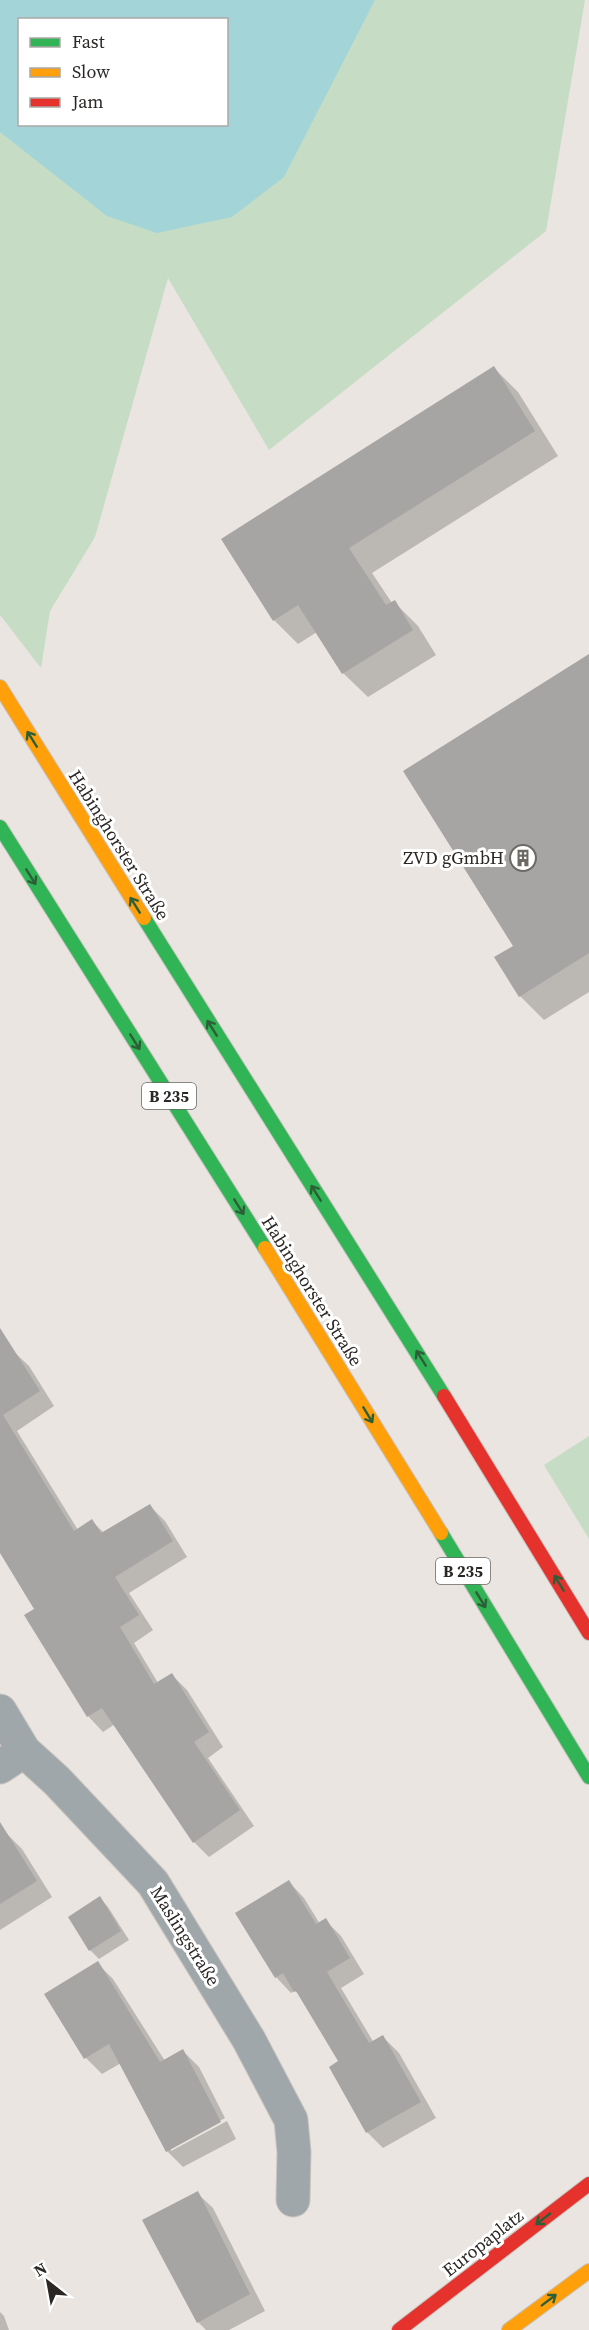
<svg xmlns="http://www.w3.org/2000/svg" width="589" height="2330" viewBox="0 0 589 2330" font-family="'Source Serif 4',serif">
<style>
.green{fill:#c6dcc4;fill-rule:evenodd}
.water{fill:#a3d5d8;fill-rule:evenodd}
.shadow{fill:#0003}
.building{fill:#a7a4a4}
.lines{fill:none;stroke-linecap:round;stroke-linejoin:round}
.street-casing{stroke:#c7c3bf;stroke-width:35}
.fast-casing{stroke:#c7c3bf;stroke-width:16}
.slow-casing{stroke:#c7c3bf;stroke-width:16}
.jam-casing{stroke:#c7c3bf;stroke-width:16}
.street{stroke:#a0a7aa;stroke-width:33}
.fast{stroke:#30b455;stroke-width:14}
.slow{stroke:#ff9f0a;stroke-width:14}
.jam{stroke:#e5322d;stroke-width:14}
.oneway{stroke:#2c5f38}
.labels{text-anchor:middle;stroke-width:6;stroke-linejoin:round;paint-order:stroke}
.shield{fill:#fff;stroke:#6a6866;stroke-width:1.5}
.shield-label{font-size:16px;font-weight:bold;fill:#2a2724}
.street-label{font-size:18px;fill:#2a2724;stroke:#fff}
.poi-label{font-size:18px;fill:#2a2724;stroke:#fff;text-anchor:end}
</style>
<rect width="100%" height="100%" fill="#eae5e0"/>
<g class="green">
<path d="M0,0H585L546,231L269,450L168,278L95,537L50,611L41,668L0,615ZM20,20H226V124H20Z"/>
<path d="M589,1436V1539L544,1465Z"/>
</g>
<path class="water" d="M0,0H375L284,177L232,217L157,233L107,216L0,132ZM20,20H226V124H20Z"/>
<g class="shadow">
<path d="M494,368L518,392L558,456L372,573L392,603L394,602L418,626L436,655L368,697L343,673L317,632L298,644L274,620Z"/>
<path d="M589,656V992L544,1020L520,996L515,946Z"/>
<path d="M13,1351L29,1366L54,1406L17,1431L78,1530L92,1521L104,1533L150,1506L165,1521L187,1557L129,1593L153,1630L134,1643L158,1683L172,1675L187,1690L223,1747L208,1758L254,1826L209,1857L194,1842L115,1724L103,1732L88,1716L36,1609L0,1550V1359Z"/>
<path d="M6,1833L22,1849L52,1897L0,1930V1837Z"/>
<path d="M289,1882L304,1898L320,1924L325,1920L341,1936L364,1974L341,1988L374,2043L383,2037L399,2053L436,2118L383,2148L367,2132L331,2067L340,2062L301,1996L295,1991L291,1993L276,1977Z"/>
<path d="M100,1898L108,1907L129,1940L99,1959L90,1950Z"/>
<path d="M97,1963L113,1979L165,2061L183,2051L199,2067L225,2118L171,2148V2151L227,2121L236,2139L183,2167L167,2151L121,2063L102,2074L86,2058L46,1995Z"/>
<path d="M197,2193L213,2208L265,2311L229,2330H206L198,2322Z"/>
<path d="M0,2312L4,2316L9,2330H0Z"/>
</g>
<g class="building">
<path d="M494,366L535,431L349,548L386,605L395,600L413,630L342,674L298,605L273,621L221,539Z"/>
<path d="M589,654V953L519,997L494,957L513,946L403,771Z"/>
<path d="M0,1328L40,1391L3,1415L74,1531L92,1519L101,1533L150,1504L173,1541L115,1577L139,1615L120,1627L154,1684L172,1673L209,1732L194,1742L240,1810L193,1843L102,1708L87,1717L24,1615L34,1609L0,1553Z"/>
<path d="M0,1822L37,1881L0,1904Z"/>
<path d="M289,1880L316,1924L326,1918L350,1958L327,1972L369,2043L383,2035L421,2102L366,2133L329,2067L338,2061L296,1991L294,1992L283,1973L275,1978L235,1913Z"/>
<path d="M100,1896L121,1931L89,1951L68,1917Z"/>
<path d="M98,1961L160,2062L183,2049L221,2122L166,2152L109,2044L84,2059L44,1994Z"/>
<path d="M198,2191L250,2294L197,2323L142,2220Z"/>
</g>
<g class="lines">
<defs>
<g id="street">
<path d="M0,1711L24,1751L57,1781L153,1883L249,2040L291,2120L294,2152L293,2200"/>
<path d="M0,1767L24,1751"/>
</g>
<g id="fast">
<path d="M0,827L265,1248"/>
<path d="M144,918L444,1396"/>
<path d="M441,1533L589,1777"/>
</g>
<g id="slow">
<path d="M0,687L144,918"/>
<path d="M265,1248L441,1533"/>
<path d="M509,2330L589,2271"/>
</g>
<g id="jam">
<path d="M444,1396L589,1633"/>
<path d="M399,2330L589,2184"/>
</g>
</defs>
<use href="#street" class="street-casing"/>
<use href="#fast" class="fast-casing"/>
<use href="#slow" class="slow-casing"/>
<use href="#jam" class="jam-casing"/>
<use href="#street" class="street"/>
<use href="#fast" class="fast"/>
<use href="#slow" class="slow"/>
<use href="#jam" class="jam"/>
</g>
<defs><path id="oneway-shaft" d="M-6 0H5M1.5-3L5.5 0L1.5 3" fill="none" stroke-width="1.6" stroke-linecap="round" stroke-linejoin="round" transform="scale(1.5)"/></defs>
<g class="oneway">
<use href="#oneway-shaft" transform="translate(32 739) rotate(-122)"/>
<use href="#oneway-shaft" transform="translate(31 877) rotate(58)"/>
<use href="#oneway-shaft" transform="translate(135 905) rotate(-122)"/>
<use href="#oneway-shaft" transform="translate(212 1028) rotate(-122)"/>
<use href="#oneway-shaft" transform="translate(135 1042) rotate(58)"/>
<use href="#oneway-shaft" transform="translate(316 1193) rotate(-122)"/>
<use href="#oneway-shaft" transform="translate(239 1207) rotate(58)"/>
<use href="#oneway-shaft" transform="translate(421 1358) rotate(-122)"/>
<use href="#oneway-shaft" transform="translate(368 1415) rotate(59)"/>
<use href="#oneway-shaft" transform="translate(559 1583) rotate(-121)"/>
<use href="#oneway-shaft" transform="translate(481 1600) rotate(59)"/>
<use href="#oneway-shaft" transform="translate(543 2219) rotate(142)"/>
<use href="#oneway-shaft" transform="translate(549 2300) rotate(-37)"/>
</g>
<defs>
<symbol id="building-ring" viewBox="-11 -11 22 22"><circle r="9.5" fill="#fff" stroke="#6d6a66" stroke-width="1.5"/><path d="M-4-6H4V6H1V3H-1V6H-4ZM-2.5-4.3h1.7v1.8h-1.7ZM.8-4.3h1.7v1.8H.8ZM-2.5-1h1.7V.8h-1.7ZM.8-1h1.7V.8H.8Z" fill="#6d6a66"/></symbol>
</defs>
<g fill-rule="evenodd">
<use href="#building-ring" x="508" y="843" width="30" height="30"/>
</g>
<g class="labels">
<g class="shield">
<rect x="142" y="1083" width="54" height="26" rx="4.5"/>
<rect x="436" y="1558" width="54" height="26" rx="4.5"/>
</g>
<g class="shield-label">
<text x="169" y="1102">B 235</text>
<text x="463" y="1577">B 235</text>
</g>
<g class="street-label">
<text transform="translate(119 845) rotate(58)" y="6">Habinghorster Straße</text>
<text transform="translate(312 1291) rotate(58)" y="6">Habinghorster Straße</text>
<text transform="translate(185 1936) rotate(58)" y="6">Maslingstraße</text>
<text transform="translate(483 2243) rotate(-38)" y="6">Europaplatz</text>
</g>
<g class="poi-label">
<text x="504" y="864">ZVD gGmbH</text>
</g>
</g>
<rect x="18" y="18" width="210" height="108" fill="#ffffff" stroke="#aaa9a7" stroke-width="1.5"/>
<rect x="30" y="38" width="30" height="9" fill="#30b455" stroke="#aaa9a7" stroke-width="1.5"/>
<text x="72" y="48" font-size="18" fill="#2a2724">Fast</text>
<rect x="30" y="68" width="30" height="9" fill="#ff9f0a" stroke="#aaa9a7" stroke-width="1.5"/>
<text x="72" y="78" font-size="18" fill="#2a2724">Slow</text>
<rect x="30" y="98" width="30" height="9" fill="#e5322d" stroke="#aaa9a7" stroke-width="1.5"/>
<text x="72" y="108" font-size="18" fill="#2a2724">Jam</text>
<g transform="translate(48 2282) rotate(329)" stroke="#ffffff" stroke-width="4.5" paint-order="stroke">
<path d="M0-4.5L10 22L0 15L-10 22Z" fill="#2a2724"/>
<text y="-9" font-size="16" font-weight="bold" text-anchor="middle" fill="#2a2724">N</text>
</g>
</svg>
